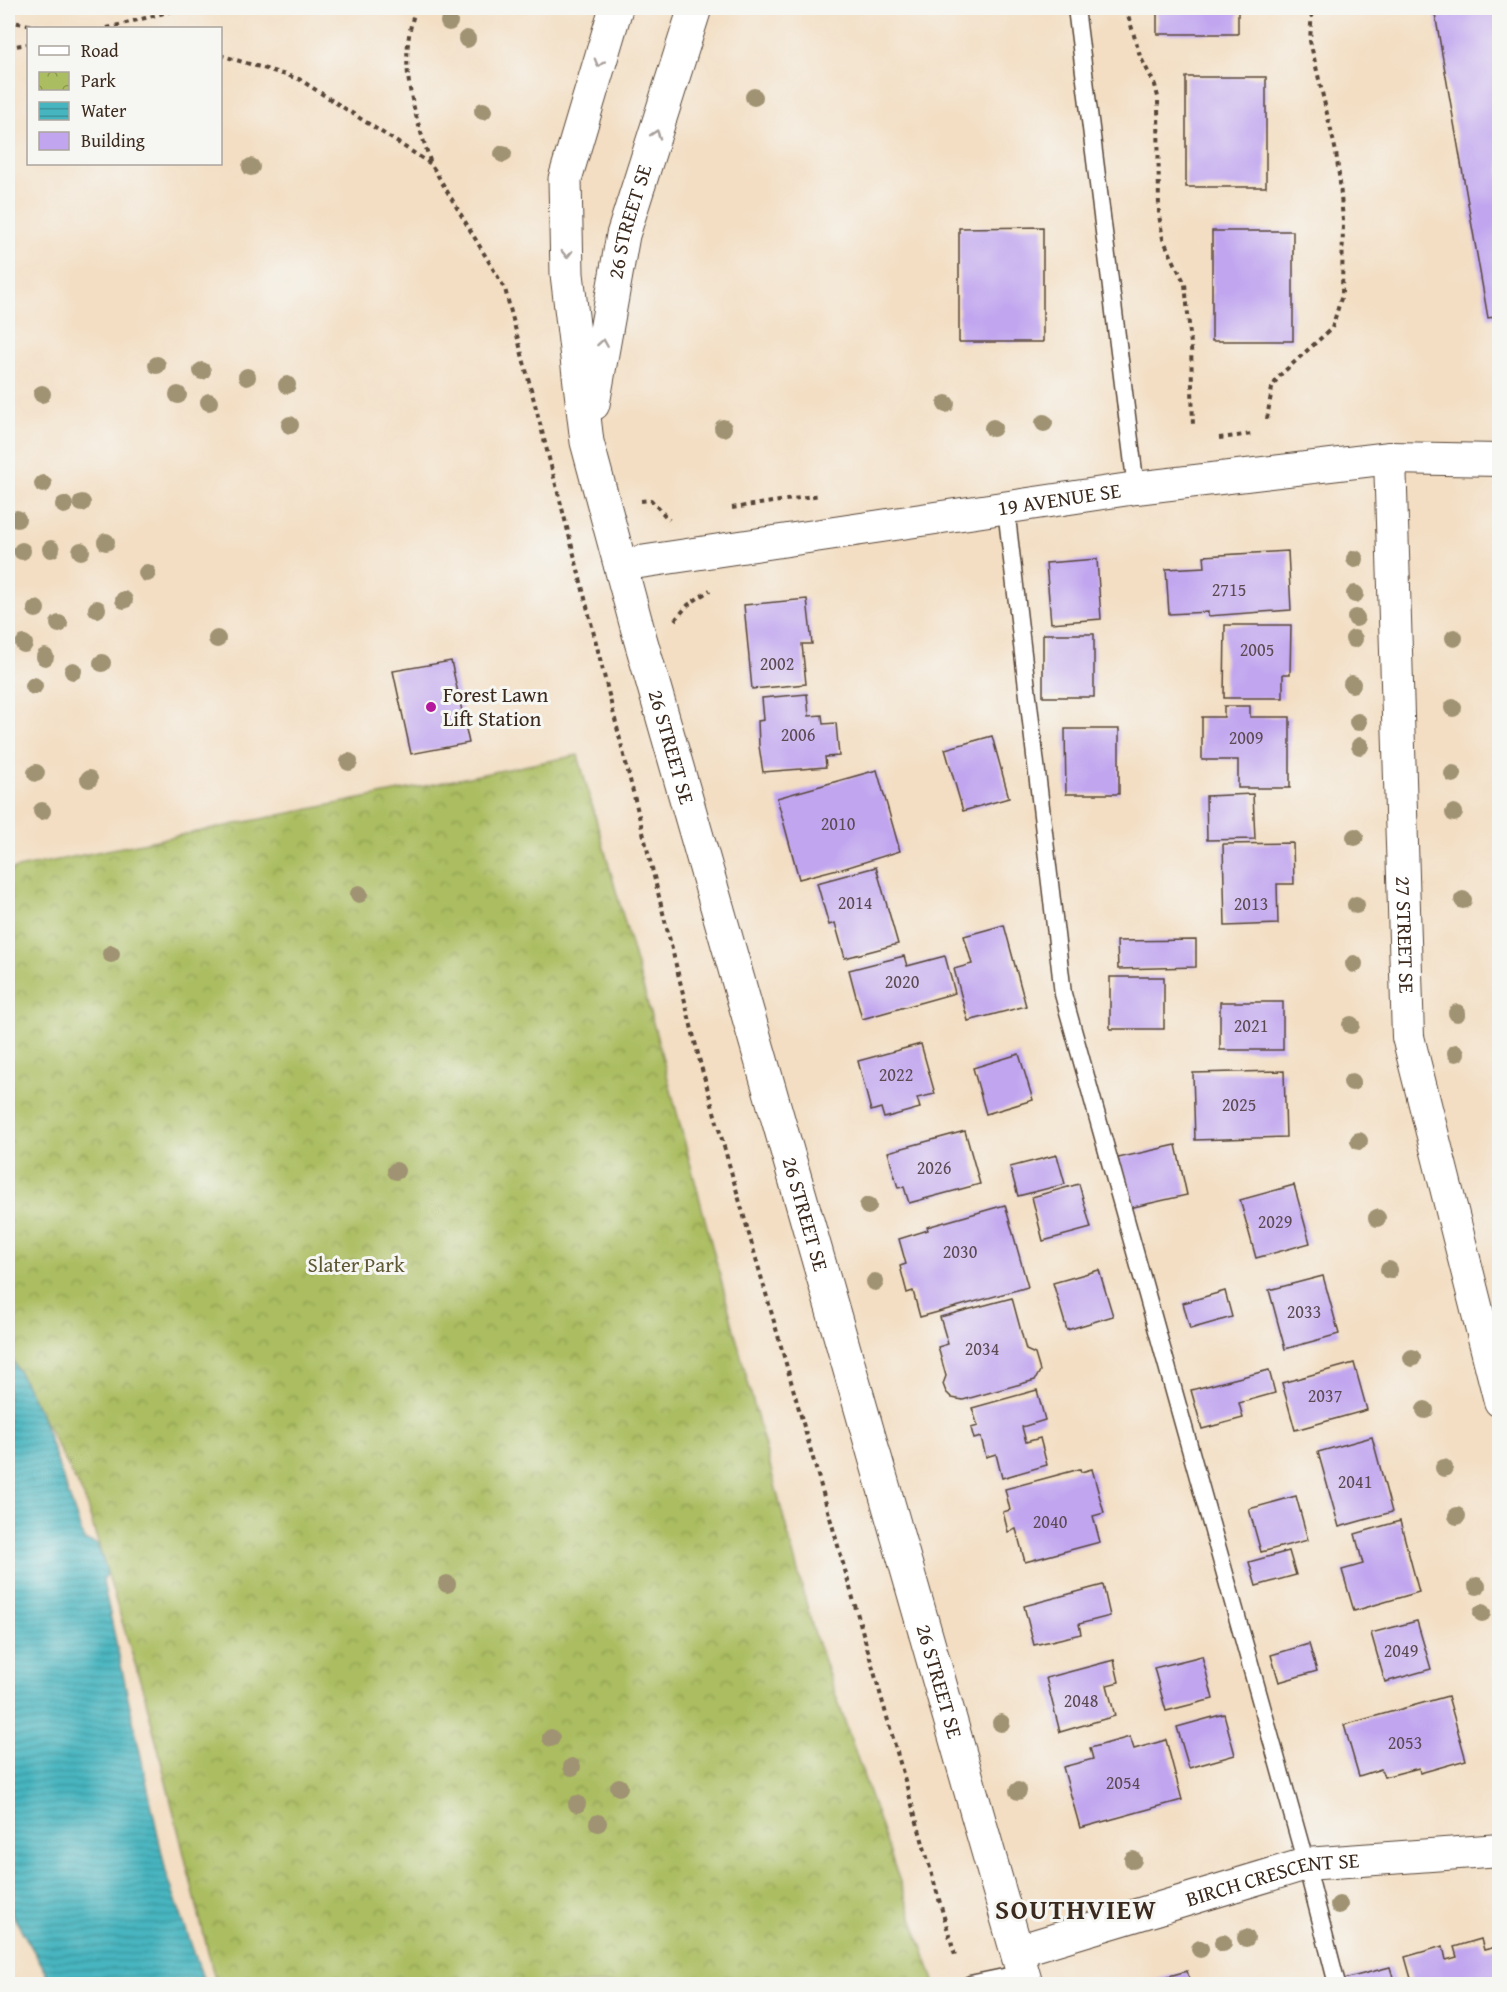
<svg xmlns="http://www.w3.org/2000/svg" width="1507" height="1992" viewBox="0 0 1507 1992" font-family="'Gentium Book Plus',serif">
<style>
.park{fill:url(#park-crowns);stroke:#737440;stroke-width:1.5}
.water{fill:url(#water-rules);stroke:#40706f;stroke-width:1.5}
.building{fill:#c1a6ef}
.lines{fill:none;stroke-linecap:round;stroke-linejoin:round}
.lane-casing{stroke:#574537;stroke-width:19}
.street-casing{stroke:#574537;stroke-width:34}
.secondary-casing{stroke:#574537;stroke-width:35}
.path{stroke:#574537;stroke-width:4;stroke-dasharray:4.5 4.5;stroke-linecap:butt}
.lane{stroke:#fff;stroke-width:16}
.street{stroke:#fff;stroke-width:32}
.secondary{stroke:#fff;stroke-width:33}
.tree{fill:#a09373}
.oneway{stroke:#a79f9a}
.poi-dot{fill:#b5179e;stroke:#f6f6f2;stroke-width:2}
.labels{text-anchor:middle;stroke-width:6;stroke-linejoin:round;paint-order:stroke}
.number-label{font-size:18px;fill:#5c4952}
.street-label{font-size:21px;fill:#3b2a1e;stroke:#f6f6f2}
.poi-label{font-size:21px;fill:#3b2a1e;stroke:#f6f6f2;text-anchor:start}
.park-label{font-size:21px;fill:#5d5632;stroke:#f6f6f2}
.district-label{font-size:27px;font-weight:bold;letter-spacing:1.5px;fill:#3b2a1e;stroke:#f6f6f2}
</style>
<defs>
<pattern id="park-crowns" width="20" height="18" patternUnits="userSpaceOnUse" patternTransform="scale(1.5)"><rect width="20" height="18" fill="#abbd61"/><path d="M2 6a3 3 0 1 1 6 0M12 15a3 3 0 1 1 6 0" fill="none" stroke="#8c9a4f"/></pattern>
<pattern id="water-rules" width="6" height="5" patternUnits="userSpaceOnUse" patternTransform="scale(1.5)"><rect width="6" height="5" fill="#46b5c0"/><path d="M0 2.5h6" fill="none" stroke="#3c939b"/></pattern>
</defs>
<rect width="100%" height="100%" fill="#f6f6f2"/>
<filter id="ink" filterUnits="userSpaceOnUse"><feTurbulence type="fractalNoise" baseFrequency=".0167" numOctaves="2"/><feDisplacementMap in="SourceGraphic" scale="12" xChannelSelector="R" yChannelSelector="G"/><feConvolveMatrix kernelMatrix="1 2 1 2 8 2 1 2 1" color-interpolation-filters="sRGB"/></filter>
<filter id="wash" filterUnits="userSpaceOnUse"><feTurbulence type="fractalNoise" baseFrequency=".008" numOctaves="4" result="noise"/><feDisplacementMap in="SourceGraphic" scale="24" xChannelSelector="R" yChannelSelector="G"/><feGaussianBlur stdDeviation="1.35" result="paint"/><feColorMatrix in="noise" values="0 0 0 0 0 0 0 0 0 0 0 0 0 0 0 0 0 1.4 0 .05"/><feComposite in="paint" operator="in"/></filter>
<g filter="url(#wash)">
<rect width="100%" height="100%" fill="#f3dec3"/>
<path class="park" d="M578,755L658,1041L813,1629L935,1984H216L146,1700L84,1497L8,1351V870Z"/>
<path class="water" d="M8,1351L41,1414L84,1540L97,1544L107,1572L103,1582L166,1872L205,1984H53L8,1907Z"/>
<g id="blocks">
<g class="building">
<rect x="1157" y="8" width="81" height="26"/>
<path d="M1434,8H1500V316L1488,318Z"/>
<rect x="1186" y="77" width="80" height="110"/>
<path d="M1043,227V342H959V228Z"/>
<rect x="1212" y="231" width="81" height="110"/>
<path d="M1288,551L1291,610L1208,616V612L1169,614L1166,569L1205,567L1204,556Z"/>
<path d="M1097,559L1101,619L1051,623L1046,563Z"/>
<path d="M807,599L812,644H802L806,684L752,689L744,605Z"/>
<path d="M1225,625H1291L1290,674H1283V698H1224Z"/>
<rect x="1043" y="634" width="51" height="63"/>
<path d="M451,661L469,743L411,754L393,671Z"/>
<path d="M807,694L809,716L822,715L823,724L836,723L839,756L825,757L826,767L763,772L759,746L758,721L764,720L762,698Z"/>
<path d="M1224,706H1250V717H1290V788H1238V760H1202V717H1224Z"/>
<path d="M1065,729H1119V794H1066Z"/>
<path d="M992,736L1009,798L963,811L945,749Z"/>
<path d="M877,770L900,851L839,870L837,869L799,879L777,798Z"/>
<path d="M1253,794L1255,839L1207,840L1206,796Z"/>
<path d="M1293,843L1294,884H1277L1278,924L1225,926L1223,844Z"/>
<path d="M876,867L898,944L845,958L835,923L829,925L817,883Z"/>
<path d="M1004,925L1026,1006L968,1021L954,969L972,964L964,936Z"/>
<path d="M1196,940V967L1118,969L1117,941Z"/>
<path d="M904,956L907,966L945,956L955,993L862,1019L849,970Z"/>
<rect x="1110" y="977" width="54" height="52"/>
<rect x="1220" y="1002" width="63" height="48"/>
<path d="M921,1044L935,1094L917,1098L920,1108L884,1118L881,1108L871,1111L858,1061Z"/>
<path d="M1019,1054L1033,1100L986,1114L973,1068Z"/>
<path d="M1284,1071L1286,1137L1195,1140L1193,1073Z"/>
<path d="M965,1131L980,1184L909,1203L904,1187L898,1188L888,1152Z"/>
<path d="M1176,1145L1187,1195L1129,1208L1118,1158Z"/>
<path d="M1057,1155L1065,1184L1018,1196L1010,1167Z"/>
<path d="M1079,1184L1091,1228L1043,1241L1032,1197Z"/>
<path d="M1294,1185L1310,1243L1256,1258L1240,1200Z"/>
<path d="M1005,1205L1028,1287L920,1317L913,1291L907,1293L900,1266L906,1264L899,1239L928,1230L927,1227Z"/>
<path d="M1099,1270L1113,1316L1067,1330L1053,1283Z"/>
<path d="M1323,1276L1339,1334L1285,1349L1269,1290Z"/>
<path d="M1225,1291L1232,1317L1190,1329L1183,1303Z"/>
<path d="M1012,1298L1026,1350L1035,1354L1040,1371L1035,1380L963,1400L952,1398L946,1392L943,1384L946,1376L938,1347L948,1344L940,1317Z"/>
<path d="M1354,1363L1367,1410L1295,1430L1282,1383Z"/>
<path d="M1269,1370L1275,1393L1239,1403L1243,1418L1202,1429L1191,1390Z"/>
<path d="M1037,1390L1045,1420L1022,1427L1026,1442L1040,1438L1047,1465L1002,1478L996,1454L986,1457L981,1437L974,1439L971,1428L978,1426L972,1408Z"/>
<path d="M1372,1437L1392,1512L1339,1527L1318,1452Z"/>
<path d="M1080,1469L1081,1472L1092,1469L1104,1513L1093,1516L1100,1542L1025,1562L1016,1529L1008,1532L1003,1512L1010,1510L1005,1489Z"/>
<path d="M1296,1496L1308,1540L1261,1552L1249,1509Z"/>
<path d="M1400,1521L1419,1592L1354,1611L1342,1570L1363,1564L1355,1534Z"/>
<path d="M1289,1551L1296,1575L1256,1586L1249,1562Z"/>
<path d="M1103,1585L1110,1616L1079,1624L1081,1634L1034,1645L1024,1606Z"/>
<path d="M1417,1621L1431,1669L1385,1682L1371,1633Z"/>
<path d="M1309,1644L1317,1671L1279,1682L1271,1655Z"/>
<path d="M1202,1656L1213,1699L1166,1711L1154,1668Z"/>
<path d="M1114,1660L1119,1682L1107,1685L1115,1716L1060,1732L1046,1678Z"/>
<path d="M1448,1696L1466,1760L1420,1773L1419,1768L1384,1777L1381,1769L1359,1776L1344,1725Z"/>
<path d="M1224,1714L1235,1755L1189,1768L1177,1727Z"/>
<path d="M1130,1737L1134,1749L1166,1740L1182,1800L1080,1828L1063,1767L1093,1759L1090,1748Z"/>
<path d="M1481,1939L1484,1950L1500,1946V1984H1404L1412,1982L1405,1957L1443,1946L1446,1960L1457,1957L1454,1947Z"/>
<path d="M1390,1967L1395,1984H1346L1344,1979Z"/>
<path d="M1187,1971L1191,1984H1141Z"/>
</g>
</g>
</g>
<g filter="url(#ink)">
<use href="#blocks" fill-opacity="0" stroke="#574537" stroke-width="1.5"/>
<g class="lines">
<defs>
<g id="lane">
<path d="M1076,8L1136,488"/>
<path d="M1006,509L1063,994L1306,1864L1337,1984"/>
<path d="M970,1984L1023,1973"/>
</g>
<g id="street">
<path id="s1" d="M1390,458L1408,1037L1500,1401"/>
<path id="s2" d="M620,565L1136,488L1390,458L1500,460"/>
<path id="s3" d="M1017,1951L1306,1864L1500,1850"/>
</g>
<g id="secondary">
<path id="s4" d="M616,8L565,179L567,274L587,442L640,638L1026,1984"/>
<path id="s5" d="M593,404L623,235L695,8"/>
</g>
</defs>
<use href="#lane" class="lane-casing"/>
<use href="#street" class="street-casing"/>
<use href="#secondary" class="secondary-casing"/>
<g class="path">
<path d="M416,8C396,65 414,110 431,164"/>
<path d="M1126,8L1140,56L1155,85L1158,97L1159,215L1163,239L1185,284L1191,344L1193,428"/>
<path d="M8,21L45,28"/>
<path d="M107,28L183,8"/>
<path d="M8,47L28,44"/>
<path d="M220,55L299,79L431,164L505,289L577,566L701,1066L956,1959"/>
<path d="M1267,419L1272,388L1278,377L1332,328L1342,295L1343,221L1340,183L1336,152L1310,41L1312,8"/>
<path d="M1219,438L1253,434"/>
<path d="M641,501L651,500L669,520"/>
<path d="M732,508L820,495"/>
<path d="M675,620L688,605L710,590"/>
</g>
<use href="#lane" class="lane"/>
<use href="#street" class="street"/>
<use href="#secondary" class="secondary"/>
</g>
<g class="tree">
<circle cx="449" cy="22" r="9"/>
<circle cx="467" cy="39" r="9"/>
<circle cx="754" cy="97" r="9"/>
<circle cx="483" cy="111" r="9"/>
<circle cx="503" cy="154" r="9"/>
<circle cx="251" cy="167" r="9"/>
<circle cx="157" cy="365" r="9"/>
<circle cx="202" cy="371" r="9"/>
<circle cx="247" cy="377" r="9"/>
<circle cx="287" cy="385" r="9"/>
<circle cx="42" cy="394" r="9"/>
<circle cx="178" cy="395" r="9"/>
<circle cx="209" cy="402" r="9"/>
<circle cx="946" cy="404" r="9"/>
<circle cx="1044" cy="423" r="9"/>
<circle cx="290" cy="425" r="9"/>
<circle cx="723" cy="428" r="9"/>
<circle cx="993" cy="428" r="9"/>
<circle cx="43" cy="484" r="9"/>
<circle cx="82" cy="503" r="9"/>
<circle cx="64" cy="505" r="9"/>
<circle cx="17" cy="519" r="9"/>
<circle cx="106" cy="542" r="9"/>
<circle cx="51" cy="549" r="9"/>
<circle cx="22" cy="551" r="9"/>
<circle cx="81" cy="551" r="9"/>
<circle cx="1355" cy="559" r="9"/>
<circle cx="147" cy="573" r="9"/>
<circle cx="1355" cy="594" r="9"/>
<circle cx="124" cy="600" r="9"/>
<circle cx="36" cy="609" r="9"/>
<circle cx="97" cy="609" r="9"/>
<circle cx="1356" cy="618" r="9"/>
<circle cx="59" cy="624" r="9"/>
<circle cx="1454" cy="638" r="9"/>
<circle cx="217" cy="639" r="9"/>
<circle cx="1354" cy="639" r="9"/>
<circle cx="24" cy="644" r="9"/>
<circle cx="45" cy="657" r="9"/>
<circle cx="102" cy="663" r="9"/>
<circle cx="73" cy="671" r="9"/>
<circle cx="1352" cy="684" r="9"/>
<circle cx="34" cy="686" r="9"/>
<circle cx="1453" cy="708" r="9"/>
<circle cx="1358" cy="722" r="9"/>
<circle cx="1360" cy="746" r="9"/>
<circle cx="349" cy="762" r="9"/>
<circle cx="36" cy="773" r="9"/>
<circle cx="1453" cy="774" r="9"/>
<circle cx="89" cy="779" r="9"/>
<circle cx="42" cy="811" r="9"/>
<circle cx="1454" cy="813" r="9"/>
<circle cx="1355" cy="837" r="9"/>
<circle cx="359" cy="894" r="9"/>
<circle cx="1463" cy="900" r="9"/>
<circle cx="1356" cy="905" r="9"/>
<circle cx="111" cy="954" r="9"/>
<circle cx="1354" cy="964" r="9"/>
<circle cx="1457" cy="1013" r="9"/>
<circle cx="1351" cy="1025" r="9"/>
<circle cx="1456" cy="1053" r="9"/>
<circle cx="1352" cy="1082" r="9"/>
<circle cx="1359" cy="1141" r="9"/>
<circle cx="396" cy="1171" r="9"/>
<circle cx="868" cy="1206" r="9"/>
<circle cx="1377" cy="1218" r="9"/>
<circle cx="1389" cy="1270" r="9"/>
<circle cx="875" cy="1282" r="9"/>
<circle cx="1412" cy="1358" r="9"/>
<circle cx="1425" cy="1410" r="9"/>
<circle cx="1444" cy="1468" r="9"/>
<circle cx="1457" cy="1516" r="9"/>
<circle cx="447" cy="1584" r="9"/>
<circle cx="1477" cy="1586" r="9"/>
<circle cx="1482" cy="1613" r="9"/>
<circle cx="1001" cy="1723" r="9"/>
<circle cx="551" cy="1738" r="9"/>
<circle cx="572" cy="1767" r="9"/>
<circle cx="619" cy="1787" r="9"/>
<circle cx="1018" cy="1791" r="9"/>
<circle cx="577" cy="1804" r="9"/>
<circle cx="598" cy="1823" r="9"/>
<circle cx="1133" cy="1860" r="9"/>
<circle cx="1339" cy="1905" r="9"/>
<circle cx="1246" cy="1938" r="9"/>
<circle cx="1223" cy="1943" r="9"/>
<circle cx="1200" cy="1949" r="9"/>
</g>
<defs><path id="oneway-chevron" d="M-2-3.5L2.5 0L-2 3.5" fill="none" stroke-width="1.6" stroke-linecap="round" stroke-linejoin="round" transform="scale(1.5)"/></defs>
<g class="oneway">
<use href="#oneway-chevron" transform="translate(599 63) rotate(106)"/>
<use href="#oneway-chevron" transform="translate(656 134) rotate(-72)"/>
<use href="#oneway-chevron" transform="translate(567 254) rotate(89)"/>
<use href="#oneway-chevron" transform="translate(603 343) rotate(-81)"/>
</g>
</g>
<circle class="poi-dot" cx="431" cy="707" r="6"/>
<g class="labels">
<g class="number-label">
<text x="1229" y="596">2715</text>
<text x="1257" y="656">2005</text>
<text x="777" y="670">2002</text>
<text x="798" y="741">2006</text>
<text x="1246" y="744">2009</text>
<text x="838" y="830">2010</text>
<text x="855" y="909">2014</text>
<text x="1251" y="910">2013</text>
<text x="902" y="988">2020</text>
<text x="1251" y="1032">2021</text>
<text x="896" y="1081">2022</text>
<text x="1239" y="1111">2025</text>
<text x="934" y="1174">2026</text>
<text x="1275" y="1228">2029</text>
<text x="960" y="1258">2030</text>
<text x="1304" y="1318">2033</text>
<text x="982" y="1355">2034</text>
<text x="1325" y="1402">2037</text>
<text x="1355" y="1488">2041</text>
<text x="1050" y="1528">2040</text>
<text x="1401" y="1657">2049</text>
<text x="1081" y="1707">2048</text>
<text x="1405" y="1749">2053</text>
<text x="1123" y="1789">2054</text>
</g>
<g class="street-label">
<text dy="7" stroke="none"><textPath href="#s5" startOffset="186">26 STREET SE</textPath></text>
<text dy="7" stroke="none"><textPath href="#s2" startOffset="444">19 AVENUE SE</textPath></text>
<text dy="7" stroke="none"><textPath href="#s4" startOffset="759">26 STREET SE</textPath></text>
<text dy="7" stroke="none"><textPath href="#s1" startOffset="477">27 STREET SE</textPath></text>
<text dy="7" stroke="none"><textPath href="#s4" startOffset="1245">26 STREET SE</textPath></text>
<text dy="7" stroke="none"><textPath href="#s4" startOffset="1731">26 STREET SE</textPath></text>
<text dy="7" stroke="none"><textPath href="#s3" startOffset="266">BIRCH CRESCENT SE</textPath></text>
</g>
<g class="poi-label">
<text x="443" y="702">Forest Lawn<tspan x="443" dy="24">Lift Station</tspan></text>
</g>
<g class="park-label">
<text x="356" y="1272">Slater Park</text>
</g>
<g class="district-label">
<text x="1076" y="1919">SOUTHVIEW</text>
</g>
</g>
<rect width="1507" height="1992" fill="none" stroke="#f6f6f2" stroke-width="30"/>
<rect x="27" y="27" width="195" height="138" fill="#f6f6f2" stroke="#aba49d" stroke-width="1.5"/>
<rect x="39" y="46" width="30" height="9" fill="#ffffff" stroke="#aba49d" stroke-width="1.5"/>
<text x="81" y="57" font-size="18" fill="#3b2a1e">Road</text>
<rect x="39" y="72" width="30" height="18" fill="url(#park-crowns)" stroke="#aba49d" stroke-width="1.5"/>
<text x="81" y="87" font-size="18" fill="#3b2a1e">Park</text>
<rect x="39" y="102" width="30" height="18" fill="url(#water-rules)" stroke="#aba49d" stroke-width="1.5"/>
<text x="81" y="117" font-size="18" fill="#3b2a1e">Water</text>
<rect x="39" y="132" width="30" height="18" fill="#c1a6ef" stroke="#aba49d" stroke-width="1.5"/>
<text x="81" y="147" font-size="18" fill="#3b2a1e">Building</text>
</svg>
